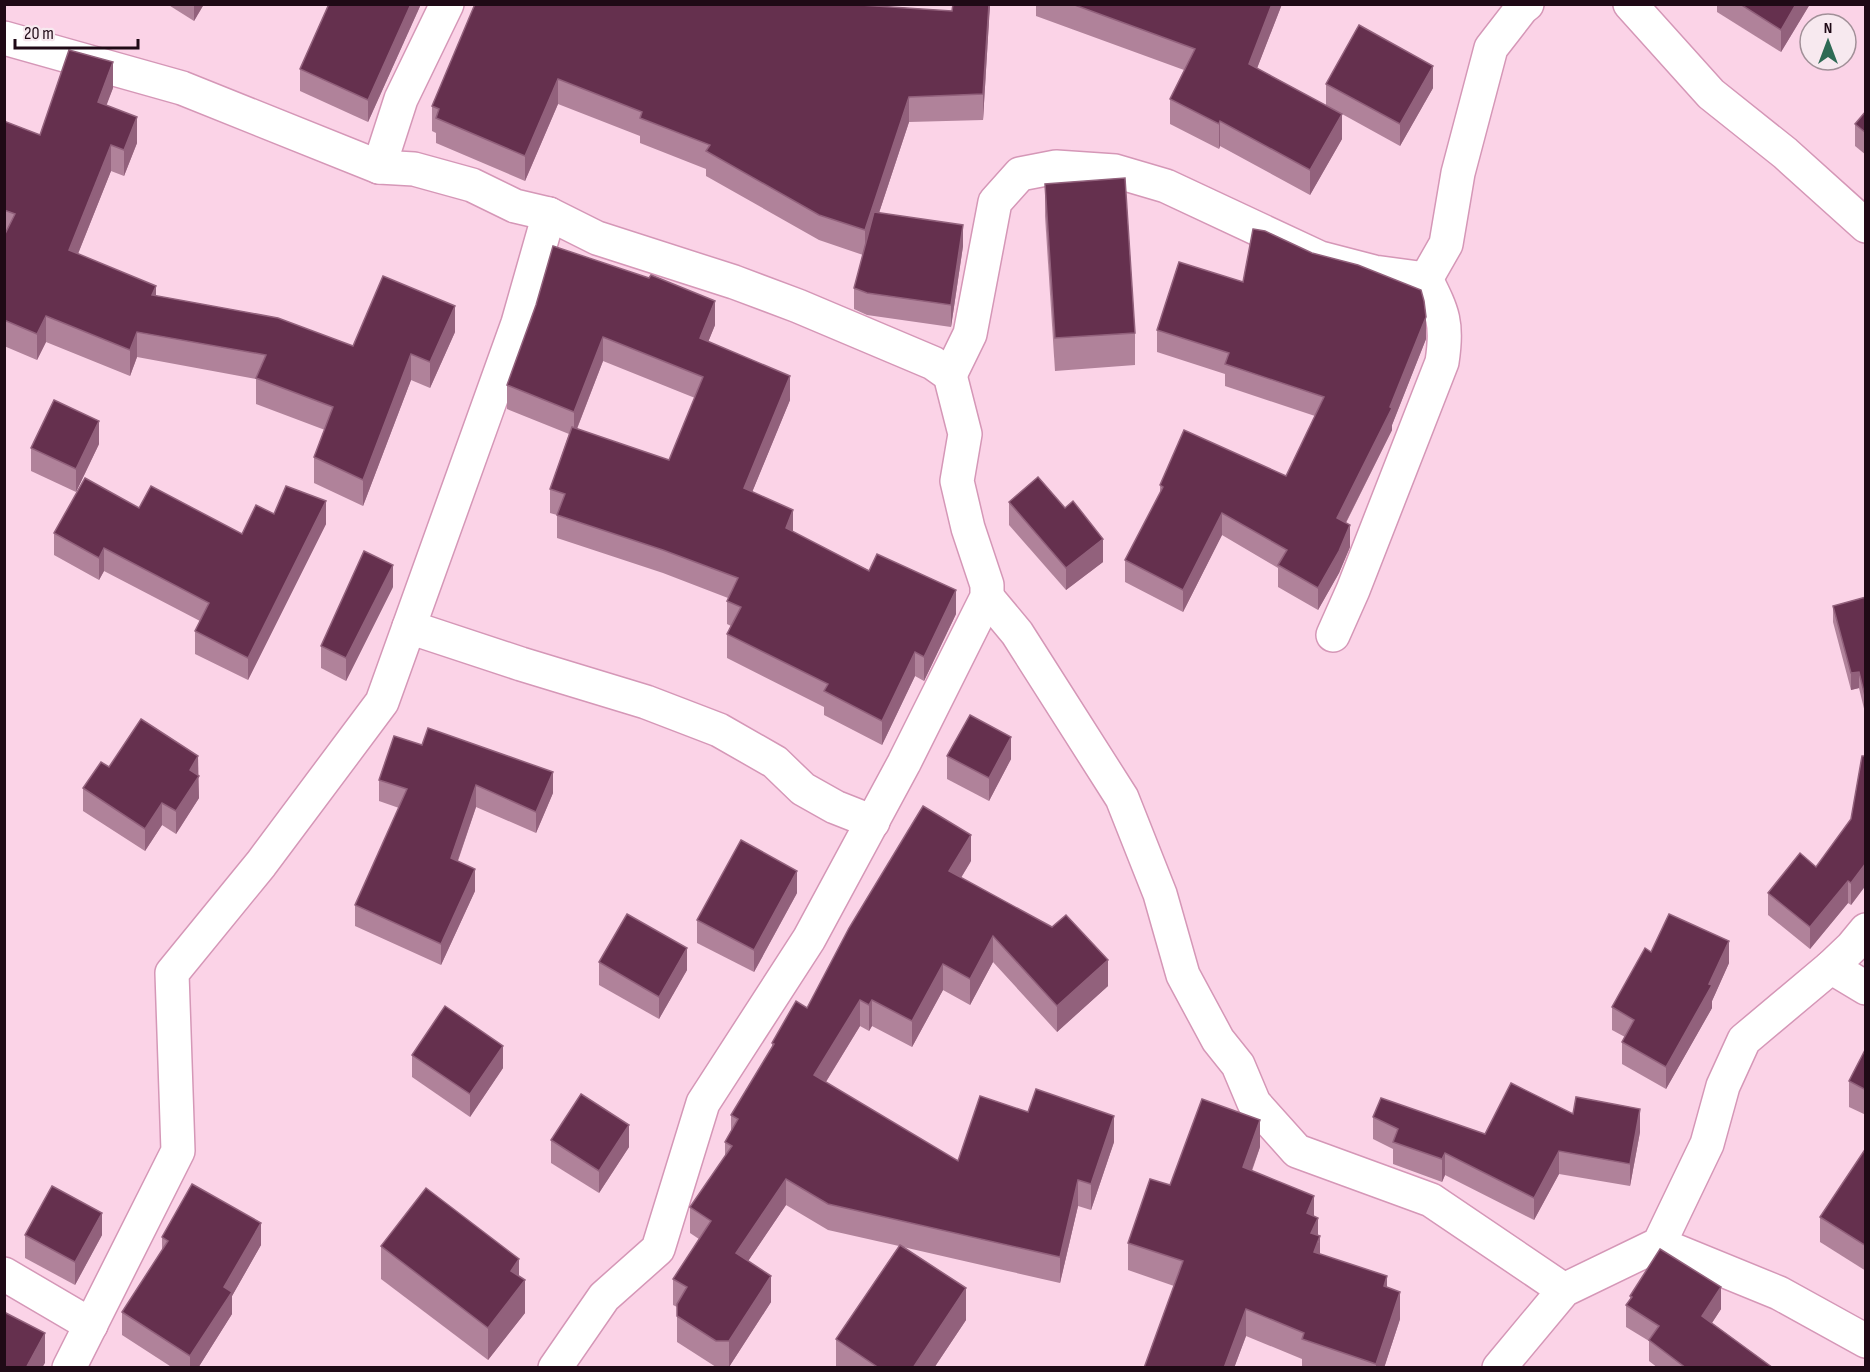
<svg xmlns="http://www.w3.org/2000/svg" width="1870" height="1372" viewBox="0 0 1870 1372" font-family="'Sofia Sans Condensed',sans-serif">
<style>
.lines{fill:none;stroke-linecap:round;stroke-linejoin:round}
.minor-casing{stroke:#d597b7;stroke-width:36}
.minor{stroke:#fff;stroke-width:33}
.wall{fill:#b0829a;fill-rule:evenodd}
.shaded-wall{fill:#92617c}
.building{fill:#65304e;stroke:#92617c;stroke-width:1.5}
</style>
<rect width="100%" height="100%" fill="#fbd3e7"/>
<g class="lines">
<defs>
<g id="minor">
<path d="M1630,4L1711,94L1785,153L1866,226"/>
<path d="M4,38L182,88L379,167L414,169L472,185L515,206L549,214L597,238L734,282L798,306L933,363L950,375L965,434L957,481L968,528L987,585V597L904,763L809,939L703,1103L658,1249L604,1297L555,1368"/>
<path d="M379,167L401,99L447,4"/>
<path d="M1426,279L1446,244L1458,173L1491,48L1522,8L1527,4"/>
<path d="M950,375L970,334L995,202L1020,174L1056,167L1115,171L1166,186L1320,258L1374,272L1426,279"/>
<path d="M987,597L1017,633L1122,798L1160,894L1183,975L1218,1040L1238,1065L1254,1103L1297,1151L1431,1200L1564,1290"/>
<path d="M409,627L521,664L646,702L719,730L775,762L803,789L835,807L873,822"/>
<path d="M1333,635L1353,590L1442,362C1448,323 1443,313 1426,279"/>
<path d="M1831,967L1866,988"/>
<path d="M1659,1244L1779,1293L1866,1341"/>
<path d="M4,1274L91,1325"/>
<path d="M69,1368L178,1151L172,973L261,864L382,702L518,323L549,214"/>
<path d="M1499,1368L1564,1290L1659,1244L1707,1144L1723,1086L1744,1040L1831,967L1852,947L1866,930"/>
</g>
</defs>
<use href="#minor" class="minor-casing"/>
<use href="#minor" class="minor"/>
</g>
<g class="wall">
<path d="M167,4H204L194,21Z"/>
<path d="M329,4H421L368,122L300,91V69Z"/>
<path d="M849,4L952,11L953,4H990L983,120L909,122L879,213L963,246L951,327L867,315L854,309V288L863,255L819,240L706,176V169L640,143V136L558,104L525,181L436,143V133L432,131V106Z"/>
<path d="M1036,4H1282L1257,68L1326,106V84L1433,88L1400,146L1342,114V139L1310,195L1220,146L1219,149L1170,124V99L1184,70L1036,16Z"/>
<path d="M1717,4H1810L1781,52L1717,12Z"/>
<path d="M113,88L106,105L137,143L124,176L111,171L78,254L156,296L353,346L455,332L430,388L411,380L363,506L314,483V457L325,430L256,404V379L137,357L130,376L46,342L37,360L4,346V121L40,135Z"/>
<path d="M1866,111V155L1855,146V124Z"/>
<path d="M1045,184L1135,333V365L1055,371L1045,216Z"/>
<path d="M649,278L715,325L708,342L790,400L752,492L793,532L956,614L924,681L915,676L882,745L824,715V707L727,658V634L731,626L727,624V601L728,598L663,573L557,538V515L550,513V489L569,434L507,409V385ZM603,361L695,398L669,460L577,429Z"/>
<path d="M1157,330L1426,339L1392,425V430L1346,523L1350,547L1339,573L1318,610L1278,587V568L1222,535L1183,612L1125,582V560L1160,494V485L1286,476L1315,416L1225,386V374L1157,352Z"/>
<path d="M99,444L76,492L31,471V448Z"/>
<path d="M1009,502L1103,562L1066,590L1009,525Z"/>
<path d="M139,508L242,534L274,514L326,524L248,680L195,654V631L200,621L104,571L99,580L54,555V533Z"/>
<path d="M393,587L346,681L321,668V646Z"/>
<path d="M1866,597V717L1859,688L1851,690L1833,622V606Z"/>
<path d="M394,736L553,793L536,833L476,807L458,861L475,891L441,965L355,926V905L399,808L379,801V780Z"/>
<path d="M947,756L1011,759L989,801L947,779Z"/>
<path d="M1866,756V885L1851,905L1848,903L1810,949L1768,915V893L1816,867L1851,819Z"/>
<path d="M109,767L198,776L199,798L176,834L162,825L145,851L83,811V788Z"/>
<path d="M971,861L961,878L1108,986L1057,1032L993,962L970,1005L943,990L912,1047L872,1026L869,1031L860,1026L826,1082L958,1161L1114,1142L1091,1210L1078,1206L1060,1283L903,1247L966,1320L934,1368H836V1339L899,1246L828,1230L786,1205L748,1261L771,1302L729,1367H716L677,1342V1307L673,1305V1279L699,1239L690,1233V1207L725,1156V1142L731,1131V1115L772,1047V1043L807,1008Z"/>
<path d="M797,893L754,972L697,943V920Z"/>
<path d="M1651,952L1729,963L1712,1001V1008L1666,1089L1622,1064V1042L1625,1037L1612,1030V1007Z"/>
<path d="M599,962L687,970L659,1019L599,985Z"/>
<path d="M1866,1048V1115L1849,1107V1081Z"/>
<path d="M412,1055L503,1068L470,1117L412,1077Z"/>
<path d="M1573,1114L1640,1132L1630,1186L1559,1174L1534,1220L1445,1175L1442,1182L1393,1164V1149L1373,1139V1117L1485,1134Z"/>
<path d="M551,1140L629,1147L599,1193L551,1163Z"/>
<path d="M1260,1147L1252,1171L1314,1216L1320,1254L1387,1288L1400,1319L1384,1368H1305L1302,1367V1359L1246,1336L1234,1368H1144L1174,1286L1128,1270V1243L1170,1185Z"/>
<path d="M1866,1148V1271L1820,1242V1217Z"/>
<path d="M25,1235H102L75,1285L25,1258Z"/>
<path d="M162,1237L261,1245L232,1296V1314L198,1368H173L122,1335V1312L162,1250Z"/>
<path d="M381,1246L519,1277L525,1313L488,1360L381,1279Z"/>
<path d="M1866,1273V1302L1864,1301V1276Z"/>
<path d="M1630,1296L1721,1309L1712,1323L1773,1368H1658L1649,1361V1341L1626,1327V1305L1630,1299Z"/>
</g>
<g class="shaded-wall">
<path d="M194,4H204L194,21Z"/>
<path d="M411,4H421L368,122V100Z"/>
<path d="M989,4H990L983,120V94Z"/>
<path d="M1272,4H1282L1249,89V64Z"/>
<path d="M1796,4H1810L1781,52V30Z"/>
<path d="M113,62V88L98,128V102Z"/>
<path d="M1433,66V88L1400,146V124Z"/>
<path d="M558,79V104L525,181V156Z"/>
<path d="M909,97V122L865,255V230Z"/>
<path d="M1342,114V139L1310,195V170Z"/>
<path d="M137,117V143L124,176V150Z"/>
<path d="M1220,121V146L1219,149V124Z"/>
<path d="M111,145V171L69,276V250Z"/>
<path d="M963,225V246L951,327V305Z"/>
<path d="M156,286V312L152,295Z"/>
<path d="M715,301V325L700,362V338Z"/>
<path d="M455,306V332L430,388V362Z"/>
<path d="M46,316V342L37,360V334Z"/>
<path d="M1426,317V339L1392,425V430L1337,540V518L1390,407Z"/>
<path d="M137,332V357L130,376V350Z"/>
<path d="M603,337V361L574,436V412Z"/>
<path d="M411,354V380L363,506V480Z"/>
<path d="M790,376V400L744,512V488Z"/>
<path d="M99,421V444L76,492V469Z"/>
<path d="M326,501V524L248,680V658Z"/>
<path d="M793,510V534L786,528Z"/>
<path d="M1222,513V535L1183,612V590Z"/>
<path d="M1350,525V547L1339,573L1318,610V588Z"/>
<path d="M1103,539V562L1066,590V568Z"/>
<path d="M104,548V571L99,580V558Z"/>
<path d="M393,565V587L346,681V658Z"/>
<path d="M956,590V614L924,681V657Z"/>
<path d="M915,652V676L882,745V721Z"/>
<path d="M1859,672V688L1851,690V673Z"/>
<path d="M1011,737V759L989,801V778Z"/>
<path d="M198,756L199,798L176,834V811L190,770Z"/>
<path d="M553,772V793L536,833V812Z"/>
<path d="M476,785V807L451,880V858Z"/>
<path d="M162,803V825L145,851V829Z"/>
<path d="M971,835V861L949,897V871Z"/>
<path d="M1866,863V885L1851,905V883Z"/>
<path d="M475,869V891L441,965V944Z"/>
<path d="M797,871V893L754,972V950Z"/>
<path d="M1848,881V903L1810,949V927Z"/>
<path d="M993,936V962L970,1005V979Z"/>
<path d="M1729,941V963L1712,1001V1008L1666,1089V1067L1709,984Z"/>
<path d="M687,948V970L659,1019V997Z"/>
<path d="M1108,960V986L1057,1032V1006Z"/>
<path d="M943,964V990L912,1047V1021Z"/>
<path d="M860,1000V1026L814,1101V1075Z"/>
<path d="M872,1000V1026L869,1031V1005Z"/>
<path d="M503,1046V1068L470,1117V1094Z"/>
<path d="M1640,1109V1132L1630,1186V1164Z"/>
<path d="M1114,1116V1142L1091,1210V1184Z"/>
<path d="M1260,1120V1147L1243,1194V1167Z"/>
<path d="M629,1125V1147L599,1193V1171Z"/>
<path d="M1559,1151V1174L1534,1220V1198Z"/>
<path d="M1445,1153V1175L1442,1182V1159Z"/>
<path d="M786,1179V1205L736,1279V1253Z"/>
<path d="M1078,1180V1206L1060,1283V1257Z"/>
<path d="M1314,1196V1224L1307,1213Z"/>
<path d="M102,1213V1235L75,1285V1262Z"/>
<path d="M1318,1218V1243L1320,1236V1264L1314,1279L1311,1233Z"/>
<path d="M261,1223V1245L232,1296V1314L198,1368H190V1356L224,1287Z"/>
<path d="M519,1259V1287L525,1280V1313L488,1360V1328L511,1271Z"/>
<path d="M771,1276V1302L729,1367V1341Z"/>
<path d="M1387,1276V1303L1384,1286Z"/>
<path d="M1721,1287V1309L1702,1338V1316Z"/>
<path d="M966,1288V1320L934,1368H913Z"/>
<path d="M1400,1292V1319L1384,1368H1376V1364Z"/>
<path d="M1246,1309V1336L1234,1368H1224Z"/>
<path d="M45,1333V1363L42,1368H26Z"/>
</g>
<g class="building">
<path d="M329,4H411L368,100L300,69Z"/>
<path d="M475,4H845L952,11L953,4H989L983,94L909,97L865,230L819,215L706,151L710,145L640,118L642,112L558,79L525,156L436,118L439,109L432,106Z"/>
<path d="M1072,4H1272L1249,64L1342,114L1310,170L1220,121L1219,124L1170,99L1195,49Z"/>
<path d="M1740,4H1796L1781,30Z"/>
<path d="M1359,25L1433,66L1400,124L1326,84Z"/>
<path d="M69,50L113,62L98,102L137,117L124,150L111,145L69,250L156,286L152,295L278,318L353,346L383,276L455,306L430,362L411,354L363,480L314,457L333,407L256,378L266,355L137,332L130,350L46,316L37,334L4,320V236L15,214L4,210V121L40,135Z"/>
<path d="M1866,111V133L1855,124Z"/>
<path d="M1125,178L1135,333L1055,338L1045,184Z"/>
<path d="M874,212L963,225L951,305L867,293L854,288Z"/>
<path d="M1253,229L1265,231L1312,253L1358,265L1421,290L1424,301L1426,317L1390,407L1392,408L1337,518L1350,525L1339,551L1318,588L1278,565L1287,550L1222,513L1183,590L1125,560L1163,487L1160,485L1184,430L1286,476L1324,397L1225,364L1229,353L1157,330L1179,262L1243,282Z"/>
<path d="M553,246L649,278L651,275L715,301L700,338L790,376L744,488L793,510L786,528L869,571L877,554L956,590L924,657L915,652L882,721L824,691L828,684L727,634L741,607L727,601L738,578L663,550L557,515L565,494L550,489L572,427L669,460L703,377L603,337L574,412L507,385L536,305Z"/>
<path d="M54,400L99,421L76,469L31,448Z"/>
<path d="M1038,477L1065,508L1073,501L1103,539L1066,568L1009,502Z"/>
<path d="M85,478L139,508L151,486L242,534L256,505L274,514L286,486L326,501L248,658L195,631L209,603L104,548L99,558L54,533Z"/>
<path d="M364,551L393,565L346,658L321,646Z"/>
<path d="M1866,597V700L1859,672L1851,673L1833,606Z"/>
<path d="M970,715L1011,737L989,778L947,756Z"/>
<path d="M141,719L198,756L190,770L199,776L176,811L162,803L145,829L83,788L101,762L109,767Z"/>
<path d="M428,728L553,772L536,812L476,785L451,858L475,869L441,944L355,905L407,789L379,780L394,736L422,745Z"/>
<path d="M1862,756H1866V863L1851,883L1848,881L1810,927L1768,893L1800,853L1816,867L1851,819Z"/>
<path d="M923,806L971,835L949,871L1052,927L1066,915L1108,960L1057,1006L993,936L970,979L943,964L912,1021L872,1000L869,1005L860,1000L814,1075L958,1161L980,1096L1028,1112L1036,1089L1114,1116L1091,1184L1078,1180L1060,1257L828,1204L786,1179L736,1253L771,1276L729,1341H716L677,1316V1304L687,1287L673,1279L711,1221L690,1207L732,1146L725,1142L738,1119L731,1115L774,1044L772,1043L796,1001L807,1008L849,928Z"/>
<path d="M741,840L797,871L754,950L697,920Z"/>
<path d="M627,914L687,948L659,997L599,962Z"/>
<path d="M1669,914L1729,941L1709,984L1712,985L1666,1067L1622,1042L1634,1020L1612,1007L1645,948L1651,952Z"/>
<path d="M445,1006L503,1046L470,1094L412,1055Z"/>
<path d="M1866,1048V1090L1849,1081Z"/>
<path d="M1511,1083L1573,1114L1576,1097L1640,1109L1630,1164L1559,1151L1534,1198L1445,1153L1442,1159L1393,1142L1398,1129L1373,1117L1381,1098L1485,1134Z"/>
<path d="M581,1094L629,1125L599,1171L551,1140Z"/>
<path d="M1202,1099L1260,1120L1243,1167L1314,1196L1307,1213L1318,1218L1311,1233L1320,1236L1314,1252L1387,1276L1384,1286L1400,1292L1376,1364L1302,1339L1304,1333L1246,1309L1224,1368H1144L1183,1261L1128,1243L1150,1179L1170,1185Z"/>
<path d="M1866,1148V1246L1820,1217Z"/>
<path d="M192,1184L261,1223L224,1287L232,1292L190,1356L122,1312L168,1241L162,1237Z"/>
<path d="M52,1186L102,1213L75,1262L25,1235Z"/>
<path d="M426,1188L519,1259L511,1271L525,1280L488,1328L381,1246Z"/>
<path d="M900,1245L966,1288L913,1368H879L836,1339Z"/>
<path d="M1660,1249L1721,1287L1702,1316L1773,1368H1686L1649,1340L1659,1326L1626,1305L1632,1297L1630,1296Z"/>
<path d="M4,1312L45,1333L26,1368H4Z"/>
</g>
<rect width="1870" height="1372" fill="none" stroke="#1f0a16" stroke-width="12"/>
<g transform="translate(1828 42)"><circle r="28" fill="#f7e9ef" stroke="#a19098" stroke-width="1.5"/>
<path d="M0-4.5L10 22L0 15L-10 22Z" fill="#2e6a54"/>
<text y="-9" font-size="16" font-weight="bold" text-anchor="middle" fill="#1f0a16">N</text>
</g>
<path d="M15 39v9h123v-9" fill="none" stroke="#1f0a16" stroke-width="3"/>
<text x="24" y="39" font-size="18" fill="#1f0a16" stroke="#f7e9ef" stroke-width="4.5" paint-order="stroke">20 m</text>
</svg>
